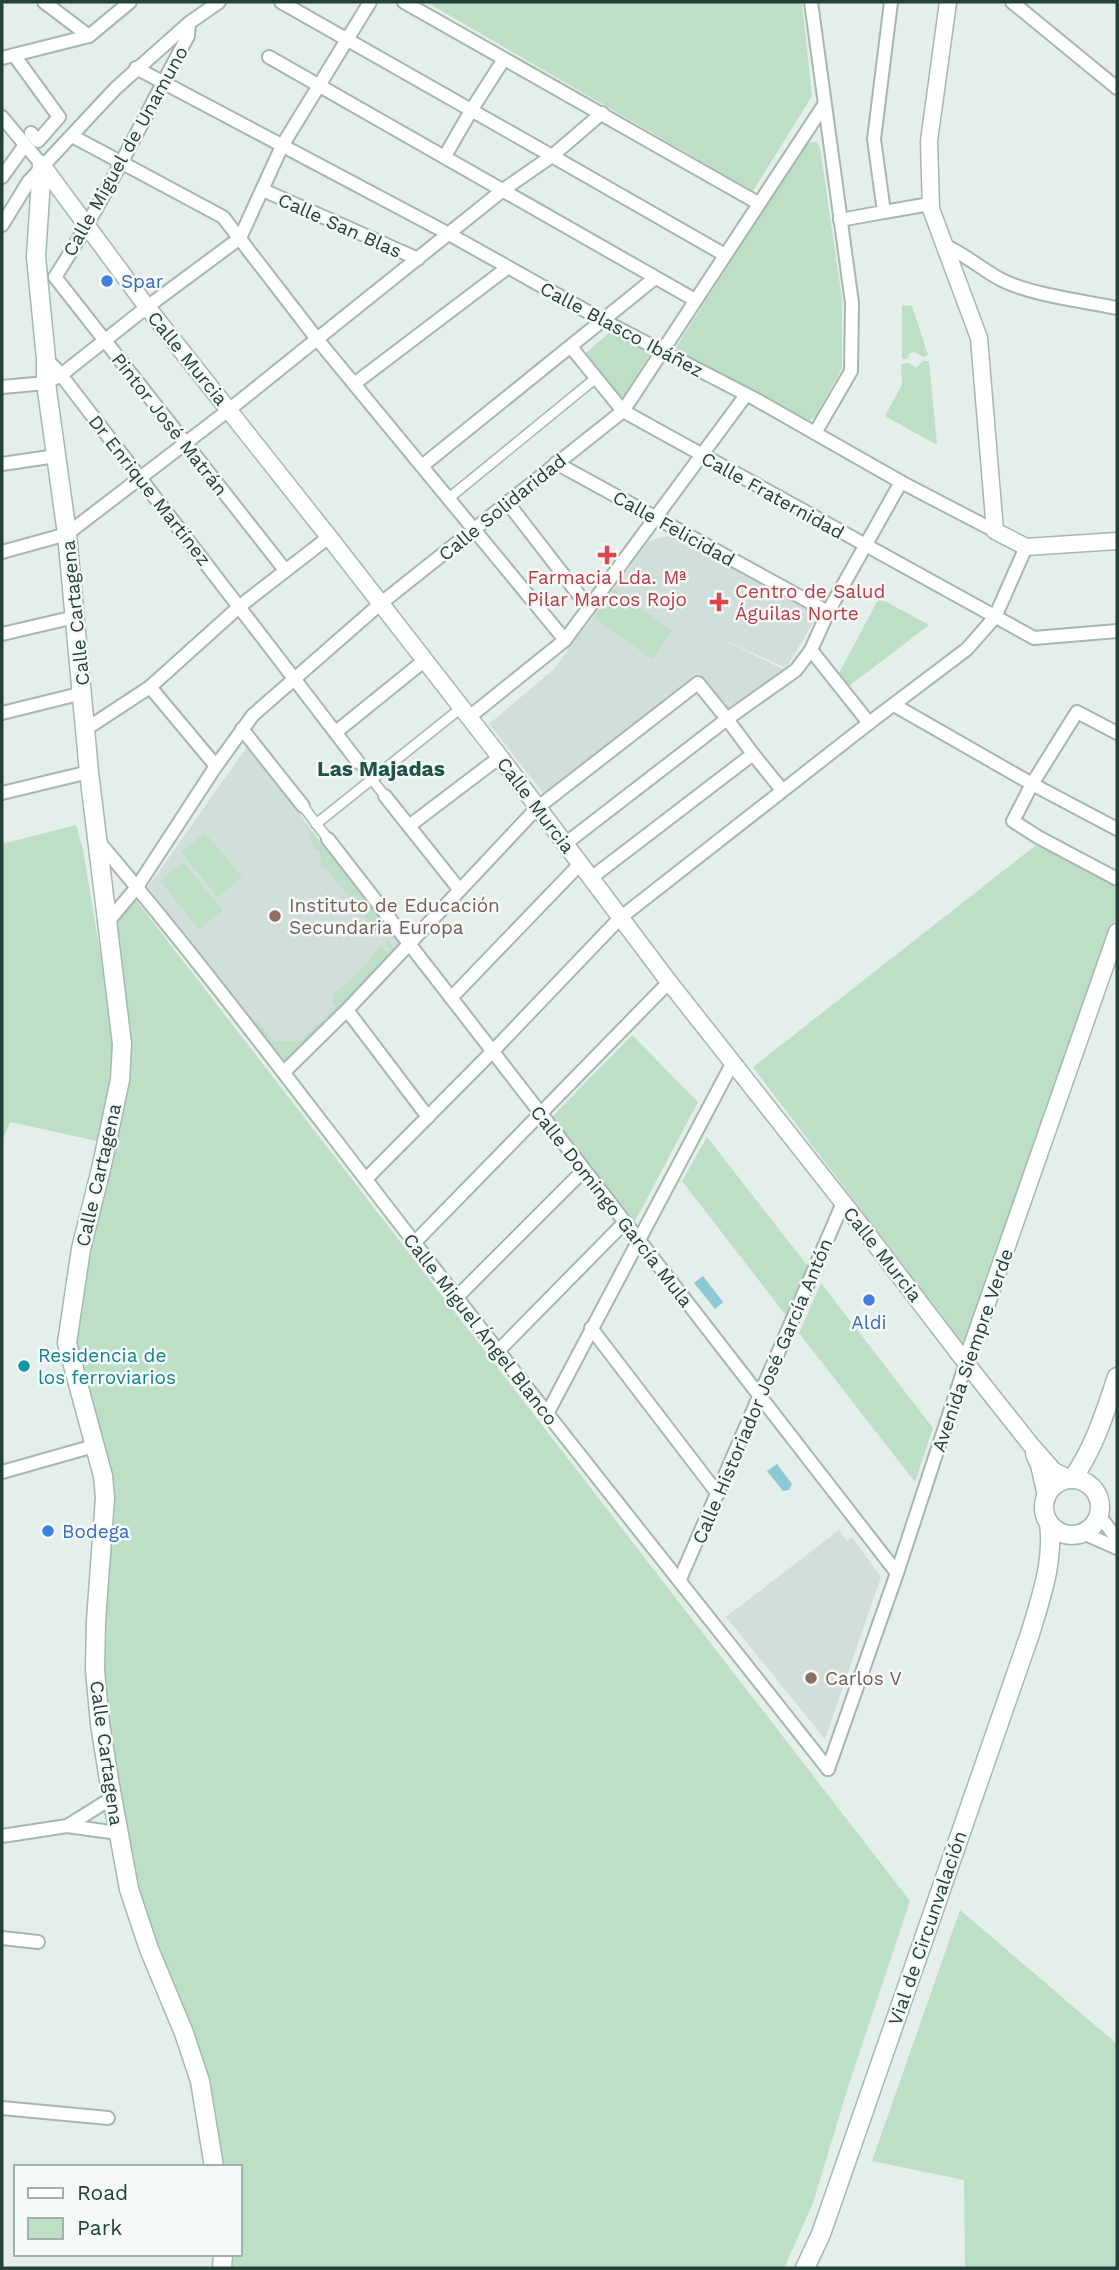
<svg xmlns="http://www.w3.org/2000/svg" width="1119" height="2270" viewBox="0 0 1119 2270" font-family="'Work Sans',sans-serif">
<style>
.built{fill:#d2ded9}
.green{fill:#bddfc6}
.water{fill:#8cc9d4}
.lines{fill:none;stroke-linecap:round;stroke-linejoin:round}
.pedestrian-casing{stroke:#a6b7b1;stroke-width:12}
.minor-casing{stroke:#a6b7b1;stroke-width:16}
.tertiary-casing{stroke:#a6b7b1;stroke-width:19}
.secondary-casing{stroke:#a2bab2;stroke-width:21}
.pedestrian{stroke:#fff;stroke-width:9}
.minor{stroke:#fff;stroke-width:12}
.tertiary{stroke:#fff;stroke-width:16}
.secondary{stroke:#fff;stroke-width:18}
.shop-dot{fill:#3f7fe0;stroke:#f5faf8;stroke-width:2.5}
.health-dot{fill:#e0444e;stroke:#f5faf8;stroke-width:2.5}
.education-dot{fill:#8d6e63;stroke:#f5faf8;stroke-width:2.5}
.culture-dot{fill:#0f9aa8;stroke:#f5faf8;stroke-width:2.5}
.labels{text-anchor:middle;stroke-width:5;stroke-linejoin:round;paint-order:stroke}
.street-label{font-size:19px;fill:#234139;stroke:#f5faf8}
.shop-label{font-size:19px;fill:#366cbe;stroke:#f5faf8;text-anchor:start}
.health-label{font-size:19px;fill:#be3a42;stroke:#f5faf8}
.education-label{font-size:19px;fill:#785e54;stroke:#f5faf8;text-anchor:start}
.culture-label{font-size:19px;fill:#0d838f;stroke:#f5faf8;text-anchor:start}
.neighbourhood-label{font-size:21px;font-weight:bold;fill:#1e5447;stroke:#f5faf8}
</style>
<rect width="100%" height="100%" fill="#e4eeea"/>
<g class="built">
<path d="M672,535L818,615L786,668L711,634L787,671L727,711L699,674L545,795L489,724L554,669L649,541Z"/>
<path d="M247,747L402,945L286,1063L148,887Z"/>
<path d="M839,1530L847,1541L852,1537L881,1577L825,1739L726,1617Z"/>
</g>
<g class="green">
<path d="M426,2H802L812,96L753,191Z"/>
<path d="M811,142H816L820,147L842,299V368L815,417L807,421L679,351L676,347L804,147Z"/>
<path d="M902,305L912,306L928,355L923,357L914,352L910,353L907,359H902Z"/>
<path d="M610,332L650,354L622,398L586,353Z"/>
<path d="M923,361H929L937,445L885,416L902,385L901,364L909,363L916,368Z"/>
<path d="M614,590L672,631L652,659L594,618Z"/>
<path d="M879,598L929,625L849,686L839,673Z"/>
<path d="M301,819L387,927V933L380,936L328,871L321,867L320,851L316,850L308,837L310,834Z"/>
<path d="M76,825L83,850L113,1030L114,1059L97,1141L10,1122L2,1141V844Z"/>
<path d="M205,833L242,877L218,897L181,852Z"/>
<path d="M1040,842L1117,885V915L965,1347L753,1067Z"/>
<path d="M183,862L223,910L199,929L160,881Z"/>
<path d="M136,900L910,1901L849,2084L813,2203L784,2268H231V2254H240V2167H221L153,1939L137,1893L116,1783L101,1677L106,1575L112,1520L73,1334L76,1298L119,1122L116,933L118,919Z"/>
<path d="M388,940L396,950L286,1061L255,1023L256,1020L274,1041L300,1042L336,1007L332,1002L335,993L360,971L379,948L382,947L387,952H389L391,949L386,944Z"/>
<path d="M632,1035L698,1102L635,1221L551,1118Z"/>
<path d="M707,1137L810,1269L788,1318L682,1181Z"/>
<path d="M821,1283L933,1428L915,1482L799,1333Z"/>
<path d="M960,1910L1117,2044V2268H965L964,2180L872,2161Z"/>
</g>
<g class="water">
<path d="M703,1276L723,1302L715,1309L694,1283Z"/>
<path d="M777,1464L792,1484L789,1490L783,1491L767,1471Z"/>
</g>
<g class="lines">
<defs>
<g id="pedestrian">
<path d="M449,498L596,378"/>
<path d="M358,762L385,796"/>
<path d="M303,806L328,839"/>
<path d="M316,824L461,708"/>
</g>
<g id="minor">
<path d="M44,2L89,36"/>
<path d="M281,2L552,156L602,113"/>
<path d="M404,2L758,203"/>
<path d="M811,2L852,303L851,371L815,433"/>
<path d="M1012,2L1117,88"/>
<path d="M14,55L59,117L38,141L31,133"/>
<path d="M269,57L695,300"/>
<path d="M2,58L89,36L130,2"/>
<path d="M136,68L449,234L604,321L757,400L901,482L995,531"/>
<path d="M2,117L42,165"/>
<path d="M445,156L472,109L504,59"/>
<path d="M2,177L25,145"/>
<path d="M263,190L418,259"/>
<path d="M884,212L930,204"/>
<path d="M840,220L884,212L874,139L891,2"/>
<path d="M2,225L29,181L116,88L189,23L219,2"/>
<path d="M944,245C965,254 981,269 1000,279C1030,295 1084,301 1117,308"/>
<path d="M55,277L285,570"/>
<path d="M55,277C105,200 144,117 188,36L189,23"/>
<path d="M571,347L623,411L1034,638L1117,631"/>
<path d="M46,359L58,371L358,762"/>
<path d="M354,384L507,268"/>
<path d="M2,387L46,383L61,375L147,307L240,238L282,146L370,2"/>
<path d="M556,463L828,612"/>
<path d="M2,464L56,456"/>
<path d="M422,466L655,278"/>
<path d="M507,502L589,608"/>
<path d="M2,552L67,534L230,409L317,339L223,217L72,136"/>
<path d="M2,634L75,617"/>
<path d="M565,640L317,339L503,190L552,156L725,255"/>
<path d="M811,650L869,723"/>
<path d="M150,687L216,766"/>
<path d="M894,705L1032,784L1117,829"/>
<path d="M2,713L83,693"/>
<path d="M468,718L565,640L746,395"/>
<path d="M86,729L150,687L240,606L329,537"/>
<path d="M242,729L303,806"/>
<path d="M336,732L425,660"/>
<path d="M1117,733L1077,712L1032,784L1013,821L1038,837L1117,879"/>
<path d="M753,754L782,790"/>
<path d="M2,793L89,772"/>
<path d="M385,796L459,889"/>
<path d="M409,826L500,757"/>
<path d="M328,839L897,1573"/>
<path d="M99,842C209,972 310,1108 414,1242C549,1419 690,1593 828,1769"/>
<path d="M565,844L727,719L753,754L591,878"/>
<path d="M106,924L137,887L216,766L253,715L380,604L623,411L824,105"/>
<path d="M451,998L580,864"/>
<path d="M347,1010L428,1117"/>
<path d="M284,1072L347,1010L537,808L698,683L727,719L796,670L811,650L828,612L901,482"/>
<path d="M366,1179L492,1052L620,918L869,723L967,649L995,617L1026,547"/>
<path d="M414,1243L669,982"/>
<path d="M457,1297L584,1170"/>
<path d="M591,1328L718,1494"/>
<path d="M498,1351L625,1222"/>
<path d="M547,1414L733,1062"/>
<path d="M2,1472L94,1446"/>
<path d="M1099,1515L1117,1539"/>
<path d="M1083,1533L1117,1548"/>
<path d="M680,1579L843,1203"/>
<path d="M828,1769L897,1573L966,1363"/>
<path d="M67,1826L112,1798"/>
<path d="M2,1836L67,1826L118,1833"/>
<path d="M2,1938L38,1942"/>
<path d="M2,2108L108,2118"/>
</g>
<g id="tertiary">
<path d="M948,2L929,141L931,209L979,338L995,531L1026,547L1117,541"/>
<path d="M42,165L147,307L329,537L500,757L669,982L856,1219L966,1363L1031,1445L1054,1471L1070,1479"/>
<path d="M966,1363L1117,932"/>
<path d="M1034,1454L1039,1465L1046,1496"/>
</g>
<g id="secondary">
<path d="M42,165L36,257L46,359V383L67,534L89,772L122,1044L120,1080L102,1165L81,1249L67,1343L103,1476L105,1498L96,1621L95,1670L100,1724L109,1780L129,1889L149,1949L184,2033L200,2081L214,2167"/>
<circle cx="1072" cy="1507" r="28"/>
<path d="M1072,1479C1094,1449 1105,1412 1117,1377"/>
<path d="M222,2268L223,2254"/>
<path d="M805,2268L821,2234L1030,1634C1041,1597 1054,1562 1049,1523"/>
</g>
</defs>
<use href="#pedestrian" class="pedestrian-casing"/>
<use href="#minor" class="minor-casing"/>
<use href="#tertiary" class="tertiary-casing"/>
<use href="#secondary" class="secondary-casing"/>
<use href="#pedestrian" class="pedestrian"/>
<use href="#minor" class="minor"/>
<use href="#tertiary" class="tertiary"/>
<use href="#secondary" class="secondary"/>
</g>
<g class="shop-dot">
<circle cx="107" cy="281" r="7"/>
<circle cx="869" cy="1300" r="7"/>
<circle cx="48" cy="1531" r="7"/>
</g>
<g class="health-dot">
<path d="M603.5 544.5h7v7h7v7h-7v7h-7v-7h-7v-7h7z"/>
<path d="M715.5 591.5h7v7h7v7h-7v7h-7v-7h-7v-7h7z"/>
</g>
<g class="education-dot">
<circle cx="275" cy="916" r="7"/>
<circle cx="811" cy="1678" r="7"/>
</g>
<circle class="culture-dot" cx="24" cy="1366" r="7"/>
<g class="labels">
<g class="street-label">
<text transform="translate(125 151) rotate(-61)" y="7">Calle Miguel de Unamuno</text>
<text transform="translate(340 225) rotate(24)" y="7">Calle San Blas</text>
<text transform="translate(622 329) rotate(28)" y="7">Calle Blasco Ibáñez</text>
<text transform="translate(188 358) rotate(51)" y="7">Calle Murcia</text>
<text transform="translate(170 424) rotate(52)" y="7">Pintor José Matrán</text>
<text transform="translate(150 490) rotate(52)" y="7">Dr Enrique Martínez</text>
<text transform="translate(773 495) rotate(29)" y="7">Calle Fraternidad</text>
<text transform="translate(502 507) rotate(-39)" y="7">Calle Solidaridad</text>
<text transform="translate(674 528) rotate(29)" y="7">Calle Felicidad</text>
<text transform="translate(75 613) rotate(-96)" y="7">Calle Cartagena</text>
<text transform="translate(536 805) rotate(53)" y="7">Calle Murcia</text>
<text transform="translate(98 1175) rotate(-77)" y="7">Calle Cartagena</text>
<text transform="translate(612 1206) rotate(52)" y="7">Calle Domingo García Mula</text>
<text transform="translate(883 1254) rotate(52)" y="7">Calle Murcia</text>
<text transform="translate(481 1329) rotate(52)" y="7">Calle Miguel Ángel Blanco</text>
<text transform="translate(972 1350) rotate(-71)" y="7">Avenida Siempre Verde</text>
<text transform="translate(762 1391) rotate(-67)" y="7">Calle Historiador José García Antón</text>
<text transform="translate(107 1753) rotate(82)" y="7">Calle Cartagena</text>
<text transform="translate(927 1928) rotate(-71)" y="7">Vial de Circunvalación</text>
</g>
<g class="shop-label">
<text x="121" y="288">Spar</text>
<text x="869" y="1329" text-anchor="middle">Aldi</text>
<text x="62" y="1538">Bodega</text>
</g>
<g class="health-label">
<text x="607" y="584">Farmacia Lda. Mª<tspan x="607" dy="22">Pilar Marcos Rojo</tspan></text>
<text x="735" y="598" text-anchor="start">Centro de Salud<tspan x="735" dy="22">Águilas Norte</tspan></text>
</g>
<g class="education-label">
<text x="289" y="912">Instituto de Educación<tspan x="289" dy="22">Secundaria Europa</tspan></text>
<text x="825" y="1685">Carlos V</text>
</g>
<g class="culture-label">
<text x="38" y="1362">Residencia de<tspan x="38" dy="22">los ferroviarios</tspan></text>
</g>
<g class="neighbourhood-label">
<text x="381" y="776">Las Majadas</text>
</g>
</g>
<rect width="1119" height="2270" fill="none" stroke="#234139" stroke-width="7"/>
<rect x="14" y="2165" width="228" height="91" fill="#f5faf8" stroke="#a1b0ac" stroke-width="2"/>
<rect x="28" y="2188" width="35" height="10" fill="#ffffff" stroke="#a1b0ac" stroke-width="2"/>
<text x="77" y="2200" font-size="21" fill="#234139">Road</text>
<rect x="28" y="2218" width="35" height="21" fill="#bddfc6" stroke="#a1b0ac" stroke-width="2"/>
<text x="77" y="2235" font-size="21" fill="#234139">Park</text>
</svg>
